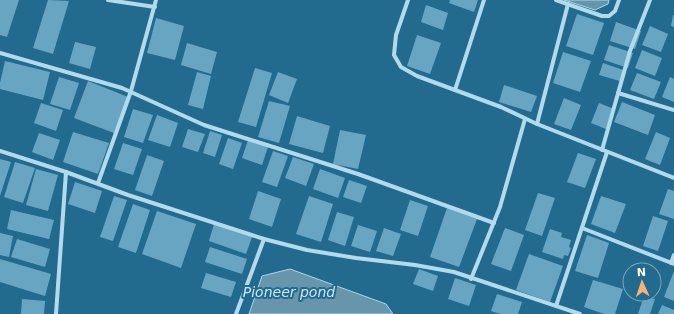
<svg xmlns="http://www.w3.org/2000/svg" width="674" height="314" viewBox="0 0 674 314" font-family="'DejaVu Sans',sans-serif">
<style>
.water{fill:#6695ac;stroke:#a7d8ed}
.building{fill:#68a5c2}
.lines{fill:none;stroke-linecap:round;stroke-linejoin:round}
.street{stroke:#b3daec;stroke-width:4}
.labels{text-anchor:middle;stroke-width:4;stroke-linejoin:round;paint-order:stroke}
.water-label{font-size:14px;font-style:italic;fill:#c9e7f5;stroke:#226b8f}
</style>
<rect width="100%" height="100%" fill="#226b8f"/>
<g class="water">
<path d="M564,0H609L608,4L595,10Z"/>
<path d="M290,269L386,304L393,314H249L262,276Z"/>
</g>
<g class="building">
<path d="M0,0H19L7,37L0,35Z"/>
<path d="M48,0L69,1L53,54L33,48Z"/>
<path d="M450,0H478L474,12L449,3Z"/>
<path d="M426,5L448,13L443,30L421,22Z"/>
<path d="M577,14L604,23L593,55L566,46Z"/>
<path d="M673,15H674V27L671,26Z"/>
<path d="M156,18L184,26L175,60L147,53Z"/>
<path d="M616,22L641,31L635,49L610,41Z"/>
<path d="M650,26L668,34L661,52L642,45Z"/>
<path d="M417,35L441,43L430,74L407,66Z"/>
<path d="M75,42L96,47L90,69L69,63Z"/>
<path d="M187,43L217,52L211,74L181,65Z"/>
<path d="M609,45L633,53L628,68L604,60Z"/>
<path d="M642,50L662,58L655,76L635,68Z"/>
<path d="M563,52L591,61L580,92L553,83Z"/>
<path d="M5,61L50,72L43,100L0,89V83Z"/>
<path d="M603,63L626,71L623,82L599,75Z"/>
<path d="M255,68L272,73L256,127L238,122Z"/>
<path d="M197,72L211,76L203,109L188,105Z"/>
<path d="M278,72L297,79L288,103L269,95Z"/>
<path d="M637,73L661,82L654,99L630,90Z"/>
<path d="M59,77L79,83L70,110L50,104Z"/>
<path d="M670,77L674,79V102L662,97Z"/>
<path d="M88,81L128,97L114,133L74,118Z"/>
<path d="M504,85L537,96L531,112L499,102Z"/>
<path d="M564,98L581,105L571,130L554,124Z"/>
<path d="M269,101L290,106L279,143L258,137Z"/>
<path d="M622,102L655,115L648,135L614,122Z"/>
<path d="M41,103L63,110L56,131L34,123Z"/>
<path d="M599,103L614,109L606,129L591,123Z"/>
<path d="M133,109L153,115L143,143L124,137Z"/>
<path d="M157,115L178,123L170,147L148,140Z"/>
<path d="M297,116L330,126L323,153L289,144Z"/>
<path d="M188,129L205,134L198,152L182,147Z"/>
<path d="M340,130L366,135L358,169L333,164Z"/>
<path d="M210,131L222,135L215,157L203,153Z"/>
<path d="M73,132L109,143L98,174L63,162Z"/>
<path d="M656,132L670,138L660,165L645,159Z"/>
<path d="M39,133L60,140L53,160L32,152Z"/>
<path d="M228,138L242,143L233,169L219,164Z"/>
<path d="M248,140L268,147L262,165L242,158Z"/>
<path d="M123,143L142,149L133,175L114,169Z"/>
<path d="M273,151L288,156L277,187L262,182Z"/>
<path d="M578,153L596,159L585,188L567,182Z"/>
<path d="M147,155L164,161L152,196L135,190Z"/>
<path d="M293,157L314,164L306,186L285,178Z"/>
<path d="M0,159L11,162L0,196Z"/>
<path d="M15,162L35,168L23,203L4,197Z"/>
<path d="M36,169L58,175L48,211L26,205Z"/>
<path d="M320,169L345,178L338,198L313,189Z"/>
<path d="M349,180L367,186L361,203L343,197Z"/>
<path d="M75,182L102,191L95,213L68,204Z"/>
<path d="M668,189L674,191V219L659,214Z"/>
<path d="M258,191L281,199L272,227L249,219Z"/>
<path d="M538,193L555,198L542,236L525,230Z"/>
<path d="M114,196L127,200L113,241L100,237Z"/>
<path d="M309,196L333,204L321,242L296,234Z"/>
<path d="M601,196L626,204L615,233L591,224Z"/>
<path d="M410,200L428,206L418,236L400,230Z"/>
<path d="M133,204L150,210L136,253L118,247Z"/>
<path d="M447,208L477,219L459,267L430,257Z"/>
<path d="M11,210L54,220L49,239L7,229Z"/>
<path d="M157,211L196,224L181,268L142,254Z"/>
<path d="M337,212L354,217L345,246L328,240Z"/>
<path d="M653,216L668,221L658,251L643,246Z"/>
<path d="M214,224L252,237L246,254L209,241Z"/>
<path d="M358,225L377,231L370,252L351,246Z"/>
<path d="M384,228L401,234L393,256L376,251Z"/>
<path d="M505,228L524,235L511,271L491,264Z"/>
<path d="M550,229L562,233L561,237L571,240L569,247L571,248L568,256L564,255L563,259L542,252Z"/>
<path d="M0,233L13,236L9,257L0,255Z"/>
<path d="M587,235L609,243L598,278L575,271Z"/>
<path d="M17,239L50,249L45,267L11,257Z"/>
<path d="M210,247L247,259L242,274L205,262Z"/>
<path d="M529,254L563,266L550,302L516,290Z"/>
<path d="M0,259L51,274L45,296L0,282Z"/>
<path d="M419,269L438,276L433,291L413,284Z"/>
<path d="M674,271V301L664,297Z"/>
<path d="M206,273L236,282L231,297L201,288Z"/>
<path d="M455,278L476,285L469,306L448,299Z"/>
<path d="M593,280L623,289L615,314H604L584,307Z"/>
<path d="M497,294L522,302L518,314H500L491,311Z"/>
<path d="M644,296L655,299L650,314H638Z"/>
<path d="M22,299L45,301L44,314H21Z"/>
<path d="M662,305L674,310V314H658Z"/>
</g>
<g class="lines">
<g class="street">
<path d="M108,0L155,7"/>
<path d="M408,0L396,35L394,55L401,67L417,76L501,107L537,124L674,178"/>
<path d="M556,0L602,16H609L615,11L619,0"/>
<path d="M0,53L122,88L204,125L358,174L494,223"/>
<path d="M455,90L484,0"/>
<path d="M618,93L674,110"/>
<path d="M537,124L568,4"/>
<path d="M602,150L630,51L650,0"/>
<path d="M0,151L66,172L128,195L264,239L307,250L356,258L415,265L454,272L580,314"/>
<path d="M98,183L131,91L156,0"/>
<path d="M582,228L674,264"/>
<path d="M671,263L674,255"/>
<path d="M471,279L500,207L525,119"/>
<path d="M556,306L607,152"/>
<path d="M56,314L66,172"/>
<path d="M236,314L264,239"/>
</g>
</g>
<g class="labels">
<g class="water-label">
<text x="289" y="297">Pioneer pond</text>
</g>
</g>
<g transform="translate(642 282) rotate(357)"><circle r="19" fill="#226b8f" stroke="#7aa6bc"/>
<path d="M0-3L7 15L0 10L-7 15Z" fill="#f7b375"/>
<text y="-6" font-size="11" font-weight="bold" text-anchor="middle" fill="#ffffff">N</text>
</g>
</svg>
